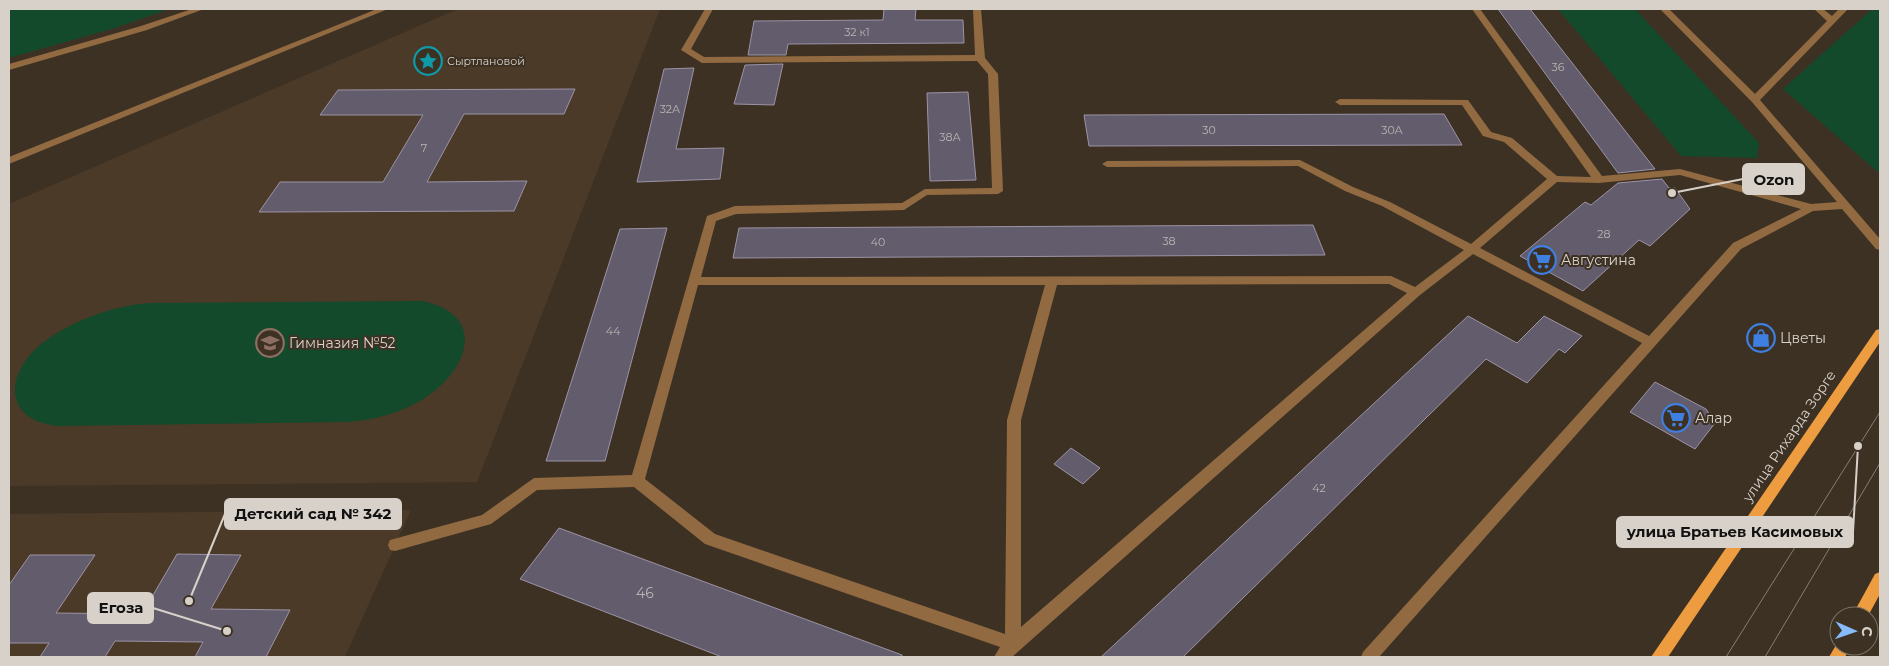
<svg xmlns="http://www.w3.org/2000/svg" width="1889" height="666" viewBox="0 0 1889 666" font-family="Montserrat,sans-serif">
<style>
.built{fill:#4b3a28}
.green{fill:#124a2b}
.building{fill:#635c6c;stroke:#9c94a6}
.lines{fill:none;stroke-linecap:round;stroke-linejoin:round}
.minor{fill:#916a41;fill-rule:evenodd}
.major{fill:#ed9d3f;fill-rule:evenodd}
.tram{stroke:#877e73;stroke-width:1}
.labels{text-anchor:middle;stroke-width:4;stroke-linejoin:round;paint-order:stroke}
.number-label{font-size:11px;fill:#bbb4b2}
.far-poi-label{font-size:11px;fill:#d8d1c9;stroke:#3d3124;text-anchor:start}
.poi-label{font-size:14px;fill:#d8d1c9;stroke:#3d3124;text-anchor:start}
.street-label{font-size:14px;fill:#d8d1c9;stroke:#3d3124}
.near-number-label{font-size:14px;fill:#bbb4b2}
.leader{fill:none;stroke:#d8d1c9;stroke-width:2}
.callout-dot{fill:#d8d1c9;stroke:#3d3124;stroke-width:2}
.callout{fill:#d8d1c9;stroke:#d8d1c9;stroke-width:2}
.callout-label{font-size:15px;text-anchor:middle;font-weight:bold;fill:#111}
</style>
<rect width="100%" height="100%" fill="#3d3124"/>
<g class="built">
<path d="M458,9H660L477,482L9,486V204Z"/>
<path d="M411,510L345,657H9V514Z"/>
</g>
<g class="green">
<path d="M9,9H169L115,28L9,58Z"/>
<path d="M1558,9H1635L1759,143L1757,158L1681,156Z"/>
<path d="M1872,9H1880V174L1783,89Z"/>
<path d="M423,301C493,317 464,377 418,402C396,414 373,420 348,422L59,426C0,421 4,369 49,338C80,318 113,306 149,303Z"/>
</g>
<g class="building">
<path d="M884,9H916L915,20H963L964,43L788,44L786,55H748L754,21L883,20Z"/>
<path d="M1498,9H1530L1655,169L1618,173Z"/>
<path d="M783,64L774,105L734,104L745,65Z"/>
<path d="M694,68L676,149L724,148L720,179L637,182L664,69Z"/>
<path d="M575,89L564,114H464L427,182L527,181L514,211L259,212L280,182H383L423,115H320L338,90Z"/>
<path d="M968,92L976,180L930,181L927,93Z"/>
<path d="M1444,114L1462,145L1089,146L1084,115Z"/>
<path d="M1662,179L1669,188H1675L1690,209L1650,246L1639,240L1583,291L1520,256L1585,202L1591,205L1618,183Z"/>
<path d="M1313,225L1325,255L733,258L739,228Z"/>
<path d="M667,228L605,461H546L620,229Z"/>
<path d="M1468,316L1517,343L1544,316L1582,336L1565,353L1559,349L1527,383L1486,359L1183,657H1101Z"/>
<path d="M1655,382L1706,409L1715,423L1695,449L1630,412Z"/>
<path d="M1071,448L1100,468L1083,484L1054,464Z"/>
<path d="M559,528L902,655V657H722L520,579Z"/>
<path d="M177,554L241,555L211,609L290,610L266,657H195L203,642L115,641L105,657H40L49,643H9V585L30,555H95L56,613L142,614Z"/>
</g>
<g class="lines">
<g class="minor">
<path d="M192,9H204L147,30L9,70V64L141,26Z"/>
<path d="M377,9H388L9,164V157Z"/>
<path d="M705,9H713L691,49L704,57L975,55L973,9H981L985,58L998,74L1003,191L998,194L927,195L904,210L736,214L716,221L701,277L1391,276L1415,287L1464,250L1382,206L1345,191L1298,166L1107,167L1102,164L1107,161L1300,160L1353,187L1390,202L1471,244L1547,179L1504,142L1483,136L1462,105H1340L1335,102L1340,99L1468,100L1491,132L1512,138L1557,176L1591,177L1472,9H1480L1602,176L1680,169L1811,204L1837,202L1752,102L1660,9H1669L1755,94L1827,21L1814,9H1823L1832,16L1839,9H1848L1760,100L1880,239V250L1876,249L1842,209L1813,211L1741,249L1379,657H1361L1363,652L1642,343L1473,254L1420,295L1012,657H994L1000,647L705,544L634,487L537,490L491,524L395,551L390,550L388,545L390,540L482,515L534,478L632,475L707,216L735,206L902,203L925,189L992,188L988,74L977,61L702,63L681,50ZM1680,175L1801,209L1733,243L1649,336L1480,248L1557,182L1599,183ZM1389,284L1407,293L1021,627V420L1057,285ZM698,285H1045L1007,420L1005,634L715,534L645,479Z"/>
</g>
<g class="major">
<path d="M1880,329V342L1668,657H1651L1876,330Z"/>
<path d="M1880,572V594L1868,616H1852L1875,574Z"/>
<path d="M1839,640V646H1851L1845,657H1829Z"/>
</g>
<g class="tram">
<path d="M1726,657L1880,412"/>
<path d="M1765,657L1880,463"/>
</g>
</g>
<defs>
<symbol id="sight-ring" viewBox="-11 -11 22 22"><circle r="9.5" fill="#3d3124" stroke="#0f9aa8" stroke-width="1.5"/><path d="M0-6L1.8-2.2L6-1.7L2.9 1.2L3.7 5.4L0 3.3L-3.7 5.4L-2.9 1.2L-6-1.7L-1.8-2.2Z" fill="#0f9aa8"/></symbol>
<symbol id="supermarket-ring" viewBox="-11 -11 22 22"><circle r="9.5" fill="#3d3124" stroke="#3f7fe0" stroke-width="1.5"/><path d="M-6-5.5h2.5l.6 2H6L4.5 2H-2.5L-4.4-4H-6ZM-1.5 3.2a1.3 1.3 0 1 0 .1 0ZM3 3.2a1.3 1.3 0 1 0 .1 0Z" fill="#3f7fe0"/></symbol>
<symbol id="shop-ring" viewBox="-11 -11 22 22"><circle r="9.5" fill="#3d3124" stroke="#3f7fe0" stroke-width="1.5"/><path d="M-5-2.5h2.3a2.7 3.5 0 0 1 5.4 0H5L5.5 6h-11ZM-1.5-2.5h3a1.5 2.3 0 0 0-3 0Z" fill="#3f7fe0"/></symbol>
<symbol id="school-ring" viewBox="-11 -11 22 22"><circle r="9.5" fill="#3d3124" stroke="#8d6e63" stroke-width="1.5"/><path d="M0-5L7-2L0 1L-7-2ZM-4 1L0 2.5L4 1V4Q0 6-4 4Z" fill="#8d6e63"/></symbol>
</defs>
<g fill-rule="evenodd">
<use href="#sight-ring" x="412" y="45" width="32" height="32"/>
<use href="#supermarket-ring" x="1526" y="244" width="32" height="32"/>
<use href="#shop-ring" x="1745" y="322" width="32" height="32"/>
<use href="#school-ring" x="254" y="327" width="32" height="32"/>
<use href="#supermarket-ring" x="1660" y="402" width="32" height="32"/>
</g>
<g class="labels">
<g class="number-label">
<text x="857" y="36">32 к1</text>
<text x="1558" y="71">36</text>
<text x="670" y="113">32А</text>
<text x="1209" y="134">30</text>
<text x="1392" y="134">30А</text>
<text x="950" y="141">38А</text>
<text x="424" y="152">7</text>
<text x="1604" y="238">28</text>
<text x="1169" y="245">38</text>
<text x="878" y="246">40</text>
<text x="613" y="335">44</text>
<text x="1319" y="492">42</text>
</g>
<g class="far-poi-label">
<text x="447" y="65">Сыртлановой</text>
</g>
<g class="poi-label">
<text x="1561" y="265">Августина</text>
<text x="1780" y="343">Цветы</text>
<text x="289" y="348">Гимназия №52</text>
<text x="1695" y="423">Алар</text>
</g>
<g class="street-label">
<text transform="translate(1789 436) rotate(-56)" y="5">улица Рихарда Зорге</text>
</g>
<g class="near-number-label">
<text x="645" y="598">46</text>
</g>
</g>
<path class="leader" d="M1672 193L1743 179M189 601L225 514M1858 446L1853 532M227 631L153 608"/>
<g class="callout-dot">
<circle cx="1672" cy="193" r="5"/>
<circle cx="189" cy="601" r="5"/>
<circle cx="1858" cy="446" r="5"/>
<circle cx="227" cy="631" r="5"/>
</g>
<g class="callout">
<rect x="1743" y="164" width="61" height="30" rx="5"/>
<rect x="225" y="499" width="176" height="30" rx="5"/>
<rect x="1617" y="517" width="236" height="30" rx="5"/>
<rect x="88" y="593" width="65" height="30" rx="5"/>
</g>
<g class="callout-label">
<text x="1774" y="185">Ozon</text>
<text x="313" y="519">Детский сад № 342</text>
<text x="1735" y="537">улица Братьев Касимовых</text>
<text x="121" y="613">Егоза</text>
</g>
<rect width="1889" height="666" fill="none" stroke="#d8d1c9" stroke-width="20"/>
<g transform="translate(1854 631) rotate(92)"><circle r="24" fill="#3d3124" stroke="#7b7166"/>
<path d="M0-4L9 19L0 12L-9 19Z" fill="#87bbfb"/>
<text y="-8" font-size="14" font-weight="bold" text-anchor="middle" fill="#d8d1c9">С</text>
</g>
</svg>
